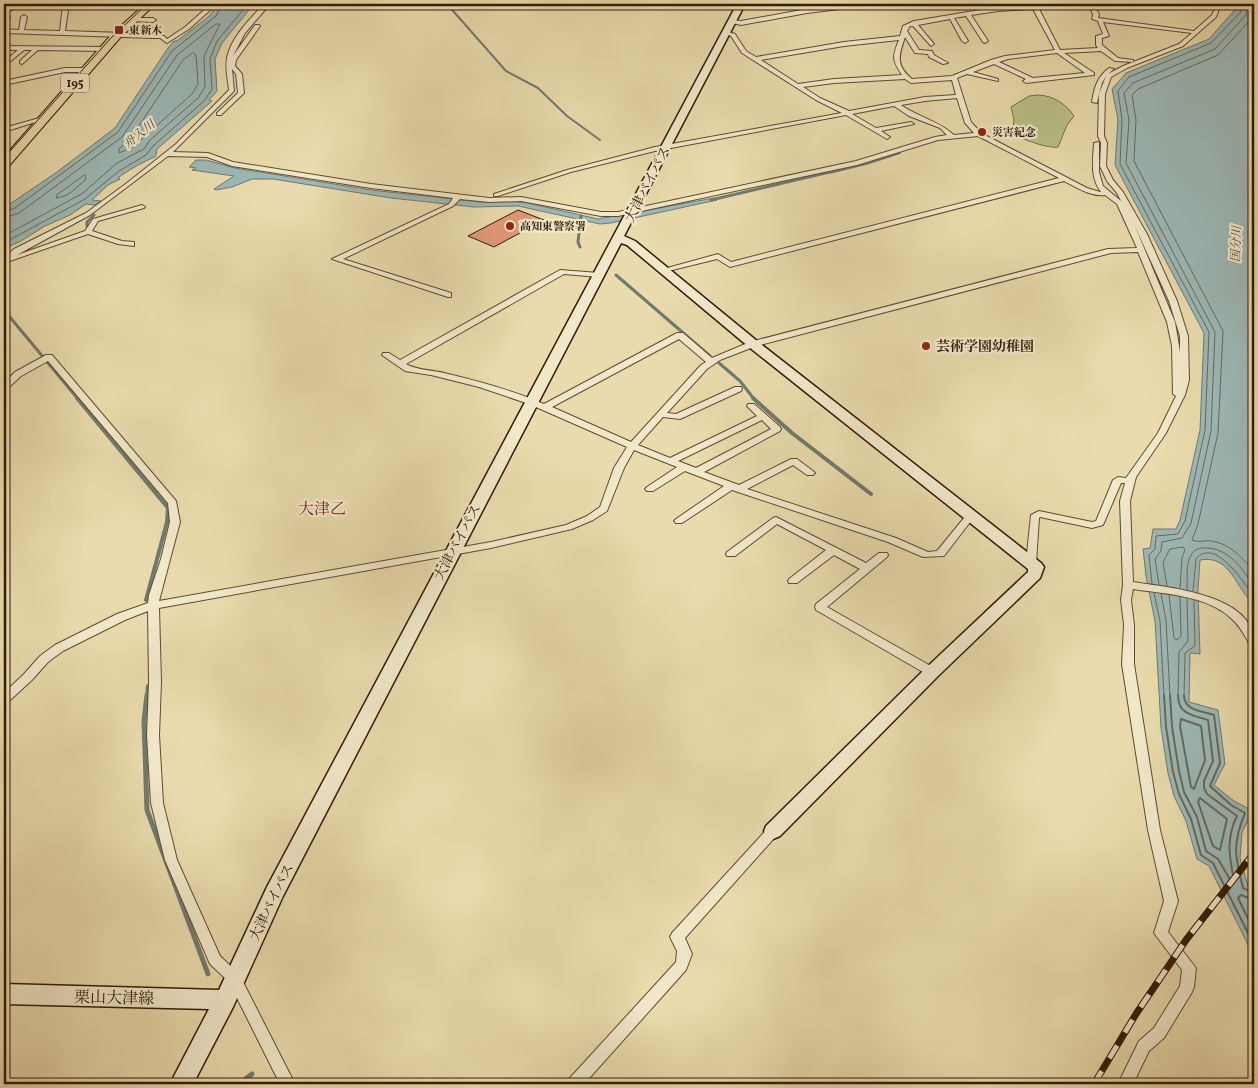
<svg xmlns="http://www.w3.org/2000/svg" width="1258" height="1088" viewBox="0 0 1258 1088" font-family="Vollkorn,'Noto Serif JP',serif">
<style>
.green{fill:#babf87;stroke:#766d46}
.water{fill:#9db8b6;stroke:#72796f}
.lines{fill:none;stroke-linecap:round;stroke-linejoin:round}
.shore-far1{stroke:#676a5e;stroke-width:1}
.shore{stroke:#676a5e;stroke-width:2}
.stream-far3{stroke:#72796f;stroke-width:2}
.stream-far2{stroke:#72796f;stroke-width:3}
.stream-far1{stroke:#72796f;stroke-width:4}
.stream{stroke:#72796f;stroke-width:5}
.building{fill:#e19879;stroke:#311b05}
.street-casing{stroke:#5f4b2f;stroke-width:2}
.secondary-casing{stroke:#311b05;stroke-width:3}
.highway-casing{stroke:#311b05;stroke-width:2}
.street{fill:#f1e8ca;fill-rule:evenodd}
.secondary{fill:#f1e8ca;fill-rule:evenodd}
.highway{fill:#e9dbad;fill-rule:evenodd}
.tram{stroke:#311b05;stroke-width:1}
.rail-casing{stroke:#311b05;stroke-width:7}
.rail{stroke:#f1e8ca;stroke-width:5;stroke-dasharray:15;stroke-linecap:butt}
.poi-dot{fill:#8f2418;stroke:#f1e8ca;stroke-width:2}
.labels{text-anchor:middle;stroke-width:4.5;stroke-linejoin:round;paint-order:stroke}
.far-poi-label{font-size:11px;font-weight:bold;fill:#311b05;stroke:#f1e8ca;text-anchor:start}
.shield{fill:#f1e8ca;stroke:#6b5840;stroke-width:1}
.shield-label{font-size:12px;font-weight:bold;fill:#311b05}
.far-water-label{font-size:12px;font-style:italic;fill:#514a3a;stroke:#f1e8ca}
.street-label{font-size:14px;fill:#311b05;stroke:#f1e8ca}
.poi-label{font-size:14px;font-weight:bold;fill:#311b05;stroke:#f1e8ca;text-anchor:start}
.quarter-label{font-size:16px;fill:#7a1f14;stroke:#f1e8ca}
.near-street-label{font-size:16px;fill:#311b05;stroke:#f1e8ca}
</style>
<rect width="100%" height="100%" fill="#e9dbad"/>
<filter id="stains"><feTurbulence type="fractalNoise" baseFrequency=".004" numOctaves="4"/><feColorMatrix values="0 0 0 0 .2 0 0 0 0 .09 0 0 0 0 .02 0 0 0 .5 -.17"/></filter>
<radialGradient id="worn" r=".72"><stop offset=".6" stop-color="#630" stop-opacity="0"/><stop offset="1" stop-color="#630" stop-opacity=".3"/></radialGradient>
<path class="green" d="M1039,95C1054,96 1066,104 1074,116L1067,125L1058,147C1051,149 1016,139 1013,131C1012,127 1014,123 1014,119C1013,115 1012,111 1011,107L1029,96Z"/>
<g class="water">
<path d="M219,4H254L222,43L215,59L217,91L209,100L212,101L156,150L157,152L155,157C150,158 123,173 118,178L120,179L108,185L92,200L101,201L95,205L86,204L70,215L45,226L21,241L4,249V208L57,172L115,128L168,48L174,41H177L208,17Z"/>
<path d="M1240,4H1254V604C1236,590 1231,554 1200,560L1198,590L1200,654L1190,653L1189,702L1218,710L1225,764L1214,785L1234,801L1253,811L1242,832L1240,858L1248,886L1254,889V957L1209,866L1197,859L1186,821L1174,796L1168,773L1161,728L1155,621L1146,576L1143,549L1150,548L1153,529H1176L1180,520L1200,430L1204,333L1115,165L1118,120L1112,89L1126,73L1209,39Z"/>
<path d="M196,160H206L235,168L371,190L480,202L512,201L528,203L598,219L714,198L717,200L611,223L600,224L518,206L474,207L391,198L273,179H252L232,187L216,190L214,189L234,176L192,170L196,168L189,167Z"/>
</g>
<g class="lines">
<g class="shore-far1">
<path d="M1254,16L1218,55L1138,89L1132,95L1136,120L1134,161L1223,331L1218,433L1198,524L1192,540C1198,543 1205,540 1212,541C1230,544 1243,558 1254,572"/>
<path d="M193,53L196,55L198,84L192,94L133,147L119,153V149L130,139L183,60Z"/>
<path d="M85,175L86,179C77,187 69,197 56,198L57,195Z"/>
<path d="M4,212L15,208L118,132L172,51L216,16L222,4"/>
<path d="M4,218L19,213L122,137L177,55L216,24H220L204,56L205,87L198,98L149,141L144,149L117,163L83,193L4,236"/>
<path d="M4,243L85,199L119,171L146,155L153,146L204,101L212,89L210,59L217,41L248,4"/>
<path d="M1152,584L1149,555L1155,549L1156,536L1178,534L1185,521L1205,430L1209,332L1120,164L1122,120L1118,91L1129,77L1211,43L1240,13L1243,4"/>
<path d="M1159,585L1155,559L1161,551L1162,542L1182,538L1191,523L1211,431L1215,332L1126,163L1129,120L1124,93L1133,83L1215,49L1245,16L1250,4"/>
<path d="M1167,586L1163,562L1170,549L1183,547L1185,550L1182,558L1180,588"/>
<path d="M1187,590C1188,579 1185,565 1191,555C1194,550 1198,548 1204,548C1228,547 1242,568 1254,586"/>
<path d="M1193,591L1196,559C1215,536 1245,584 1254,597"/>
<path d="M1154,593L1160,621L1164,697"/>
<path d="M1161,594L1166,620L1170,697"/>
<path d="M1169,595L1174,638L1177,640L1181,636L1180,597"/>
<path d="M1178,697L1179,652L1188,641L1187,599"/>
<path d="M1184,697L1185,653L1195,646L1194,600"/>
</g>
<g class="shore">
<path d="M1164,695L1166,727L1173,772L1179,794L1191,819L1201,855L1213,863L1254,945"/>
<path d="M1170,695L1172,727L1179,771L1184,792L1197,817L1206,851L1218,859L1232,883L1234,880C1229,856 1226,838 1237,816L1207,794L1204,788V781L1213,761L1208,720C1193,715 1178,715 1178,695"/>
<path d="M1184,695C1184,711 1202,711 1214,715L1220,763L1210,786L1231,805L1245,813C1232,844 1235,857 1243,888L1254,893"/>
<path d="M1181,719L1201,726L1205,760L1194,789L1191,787L1180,726Z"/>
<path d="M1200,798L1227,819L1220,850L1213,846L1198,802Z"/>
<path d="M1254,900L1241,895L1238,898L1254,931"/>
</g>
<g class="stream-far3">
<path d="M447,4L506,71L538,88L567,116L600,140"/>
<path d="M829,173L866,164L900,153"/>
</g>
<g class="stream-far2">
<path d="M711,200L834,171"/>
<path d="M87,226V222L94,215"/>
<path d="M580,247L578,242L581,216"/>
<path d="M616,275L710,356"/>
<path d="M4,310L78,399"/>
<path d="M719,363L740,381L754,399"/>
</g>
<g class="stream-far1">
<path d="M77,398L168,508L167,522L146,600"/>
<path d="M753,398L792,433L871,494"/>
<path d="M147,697L148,686"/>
</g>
<g class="stream">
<path d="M147,695L144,721L147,810L208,974"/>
<path d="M239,1084L252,1074"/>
</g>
</g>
<path class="building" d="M518,210L544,220L494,247L468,236Z"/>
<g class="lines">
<defs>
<g id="street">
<path d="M63,4H69L65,31L153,34L164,36L167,39L185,27L211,4H217L189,29L167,43L160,38H153L4,33V29L19,30L21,17L24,15L27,17L24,30L60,31Z"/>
<path d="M264,4H270L245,33L233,56L255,25H259L260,26L236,60L235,66L242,74L244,93L221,115H217V113L238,93L236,74L232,69L234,91L173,152L208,153L233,162L371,184L489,198L521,197L601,212H618L856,161L935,137L947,135L940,128L909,116L894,106L852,114L876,128L911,122L914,124L881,131L890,137L887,139L846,115L655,151L571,172L498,196H494V194L567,170L655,147L842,113L816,100L742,53L731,36L725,33V31L735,34L746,51L756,57L844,42L900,36L903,26L914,21L998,7L1040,4L1038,7L1060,50L1098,48L1096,45V36L1103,34L1098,21L1092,19L1093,14L1089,6H1061L1059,4H1092L1099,14L1098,18L1194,31L1212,15L1217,4H1221L1216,17L1183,46L1127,68L1111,77L1105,94L1104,136L1107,143L1106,166L1113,180L1123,192L1147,234L1177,301L1188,336L1189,380L1185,395L1166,433L1136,477L1130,501L1133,582C1169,588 1257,594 1254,646L1250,645C1245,636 1240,626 1232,619C1207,595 1165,594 1133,589L1131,600L1134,625V664L1160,830L1178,901L1168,932L1196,968L1194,987L1192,992L1164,1038L1149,1051L1133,1084H1118L1139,1041L1154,1028L1180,986L1182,970L1154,933L1164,901L1148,830L1122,664L1124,625L1121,600L1123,585L1120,501L1125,483H1121L1103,525L1092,528L1040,517L1039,518L1036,563L1031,566L1026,563L1031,515L1039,511L1092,522L1096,521L1113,480L1118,477L1126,478L1158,433L1176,396L1173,394L1172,346L1167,322L1138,252L1111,253L756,346L720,360L707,369L667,413L676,414L735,387H741L742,389L741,391L680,419L663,417L638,445L670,458L757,416L747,406L748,404H754L780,427L781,429L780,431L704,472L739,485L791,459H797L813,471L815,473L813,475H807L793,465L747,489L896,538L928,552L937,551L968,513H974L976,515L974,517L944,556L923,557L888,542L732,490L682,523H676L674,521L676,519L724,486L685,471L653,491H647L645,489L647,487L677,467L634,450L624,468L607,511L593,520L572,529L491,548L159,608L161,682L159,735L163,803L177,860L220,956L239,974L295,1084H280L229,982L210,964L165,860L151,803L147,735L149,682L148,611L125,620L63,651L48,662L32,680L8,702L4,703V693L24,674L40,656L55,645L117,614L148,603L149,595L161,559L170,522L168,503L48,361L21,376L7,389L4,390V383L15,372L46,355H52L176,501L180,522L159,601L491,542L566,525L587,516L600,507L614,468L627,447L529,404L479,387L431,375L405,371L382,355L383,353H389L400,360L560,270L599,273L603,275L599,277L564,274L406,364C416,370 432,370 444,373C478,381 512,390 544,404L677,333H683L712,358L750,342L1108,249L1137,248L1117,204L1105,195C1091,197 1076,187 1064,181L730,267L717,259L664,272L660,270L718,254L731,262L1059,178L978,136L938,140L857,165L618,216H601L521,201L489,202L460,199L453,206L343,259L451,293V297H448L332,259L449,204L453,198L371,188L232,166L207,157L168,156L90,215L17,255L85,231L93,219L142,205L145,207L144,208L98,221L92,231L122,241L134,242V246L118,244L88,234L4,263V258L14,249L86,213L127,183L176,144L229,90C228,79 225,69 227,58C231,37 250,19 264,4ZM1033,9L1055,50L1005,56L991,60L952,76L912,79C895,65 899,55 905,37L915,53L928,54L929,57L943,64L948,63L934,55L932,51L919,50L907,31L910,26H913L931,46L934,44L918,25L950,19L962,41L965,43L968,41L954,18L966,16L983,42L985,43L988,41L971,15L998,11ZM1103,22L1192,33L1179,44L1123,66L1108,74L1114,69L1109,68C1097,77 1094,88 1092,102L1097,103L1099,94L1098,136L1101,143L1100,166L1107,181L1117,193L1121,201L1103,186L1099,172V142L1094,143C1093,160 1090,178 1101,192H1100L1087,188L981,133L971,122L957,78L967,74L998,81V79L973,72L994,64L1026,79L1023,81L1026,83L1094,75V73L1064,53L1101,51L1115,61L1133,62V60L1118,58L1102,45V38L1109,36ZM899,40C892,57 892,60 902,75L834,79L798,84L761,60L844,46ZM1057,53L1085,73L1033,78L999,62L1008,59ZM1106,76L1099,94L1102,83ZM905,79L911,83L952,80L956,95L925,97L849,111L820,98L803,87L834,83ZM957,98L965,123L974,133L954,135C939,121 918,117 901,105L925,101ZM1134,224L1169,301L1180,336V352L1175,322ZM679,339L706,362L701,365L631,442L552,407ZM762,420L771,429L696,468L678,461Z"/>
<path d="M864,4H880L807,13L741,25L728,22L731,20L741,21L807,9Z"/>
<path d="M4,8L12,10L4,12Z"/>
<path d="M4,17H9L10,18L4,19Z"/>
<path d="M134,18H153L156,20L153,22L132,21Z"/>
<path d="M127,25L154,26L157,28L154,30L125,28V26Z"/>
<path d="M4,46L105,47L108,49L105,51L38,50L22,64L20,63V61L32,50H24L7,64L5,63V61L18,50H4Z"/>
<path d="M65,68H86L89,70L86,72H65L4,85V81Z"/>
<path d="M43,117L48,118L4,132V128Z"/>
<path d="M776,517L866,563L879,553H887L888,555L887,557L827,607L936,669L938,672L936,675H928L816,610L815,607L816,604L860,569L834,555L797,583H789L788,581L789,579L826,550L777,524L735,556H727L726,554L727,552L773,518Z"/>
<path d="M773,826L777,827L779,831L777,835L685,938L692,954L686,970L584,1084H567L569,1079L676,962L677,951L670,937L672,933L769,827Z"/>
</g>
<path id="secondary" d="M737,4H745L624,236L635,241L757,341L1041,563L1044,567L1040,578L938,676L780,836L773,839L766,836L764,831L766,826L926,668L1028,572V569L749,347L627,245L621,243L283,896L233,1007L193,1084H170L209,1009L4,1004V984L219,990L267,887Z"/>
<path id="highway" d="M145,4H155L119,39L8,167L4,168V157L111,35Z"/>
</defs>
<use href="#street" class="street-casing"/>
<use href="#secondary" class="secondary-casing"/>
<use href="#highway" class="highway-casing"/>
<use href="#street" class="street"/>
<use href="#secondary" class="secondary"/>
<use href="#highway" class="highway"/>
<path class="tram" d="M4,158L110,39L147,4"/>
<defs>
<path id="rail" d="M1094,1084L1136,1014L1186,940L1254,853"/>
</defs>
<use href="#rail" class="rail-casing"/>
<use href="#rail" class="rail"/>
</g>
<g class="poi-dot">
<rect x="114" y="25" width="10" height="10" rx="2.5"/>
<circle cx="982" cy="132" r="5"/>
<circle cx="510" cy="226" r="5"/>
<circle cx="926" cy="346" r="5"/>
</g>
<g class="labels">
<g class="far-poi-label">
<text x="129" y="34">東新木</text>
<text x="992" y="136">災害紀念</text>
<text x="520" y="230">高知東警察署</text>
</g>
<rect class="shield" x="61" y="73.5" width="28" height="19" rx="4"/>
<g class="shield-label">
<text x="75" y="87">195</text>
</g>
<g class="far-water-label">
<text transform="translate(139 134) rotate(-39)" y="4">舟入川</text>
<text transform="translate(1236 244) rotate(-88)" y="4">国分川</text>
</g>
<g class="street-label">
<text transform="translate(647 184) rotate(-63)" y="5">大津バイパス</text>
<text transform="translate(457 542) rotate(-62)" y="5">大津バイパス</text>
<text transform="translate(271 902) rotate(-64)" y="5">大津バイパス</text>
</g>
<g class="poi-label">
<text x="936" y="351">芸術学園幼稚園</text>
</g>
<g class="quarter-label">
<text x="322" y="514">大津乙</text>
</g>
<g class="near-street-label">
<text transform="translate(114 997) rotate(1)" y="6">栗山大津線</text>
</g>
</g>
<rect width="1258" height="1088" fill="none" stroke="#e9dbad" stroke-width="20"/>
<rect x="5" y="5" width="1248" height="1078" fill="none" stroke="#311b05" stroke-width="2.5"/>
<rect x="10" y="10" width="1238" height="1068" fill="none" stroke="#311b05"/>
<rect width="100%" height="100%" filter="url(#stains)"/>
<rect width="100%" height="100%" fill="url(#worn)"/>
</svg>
